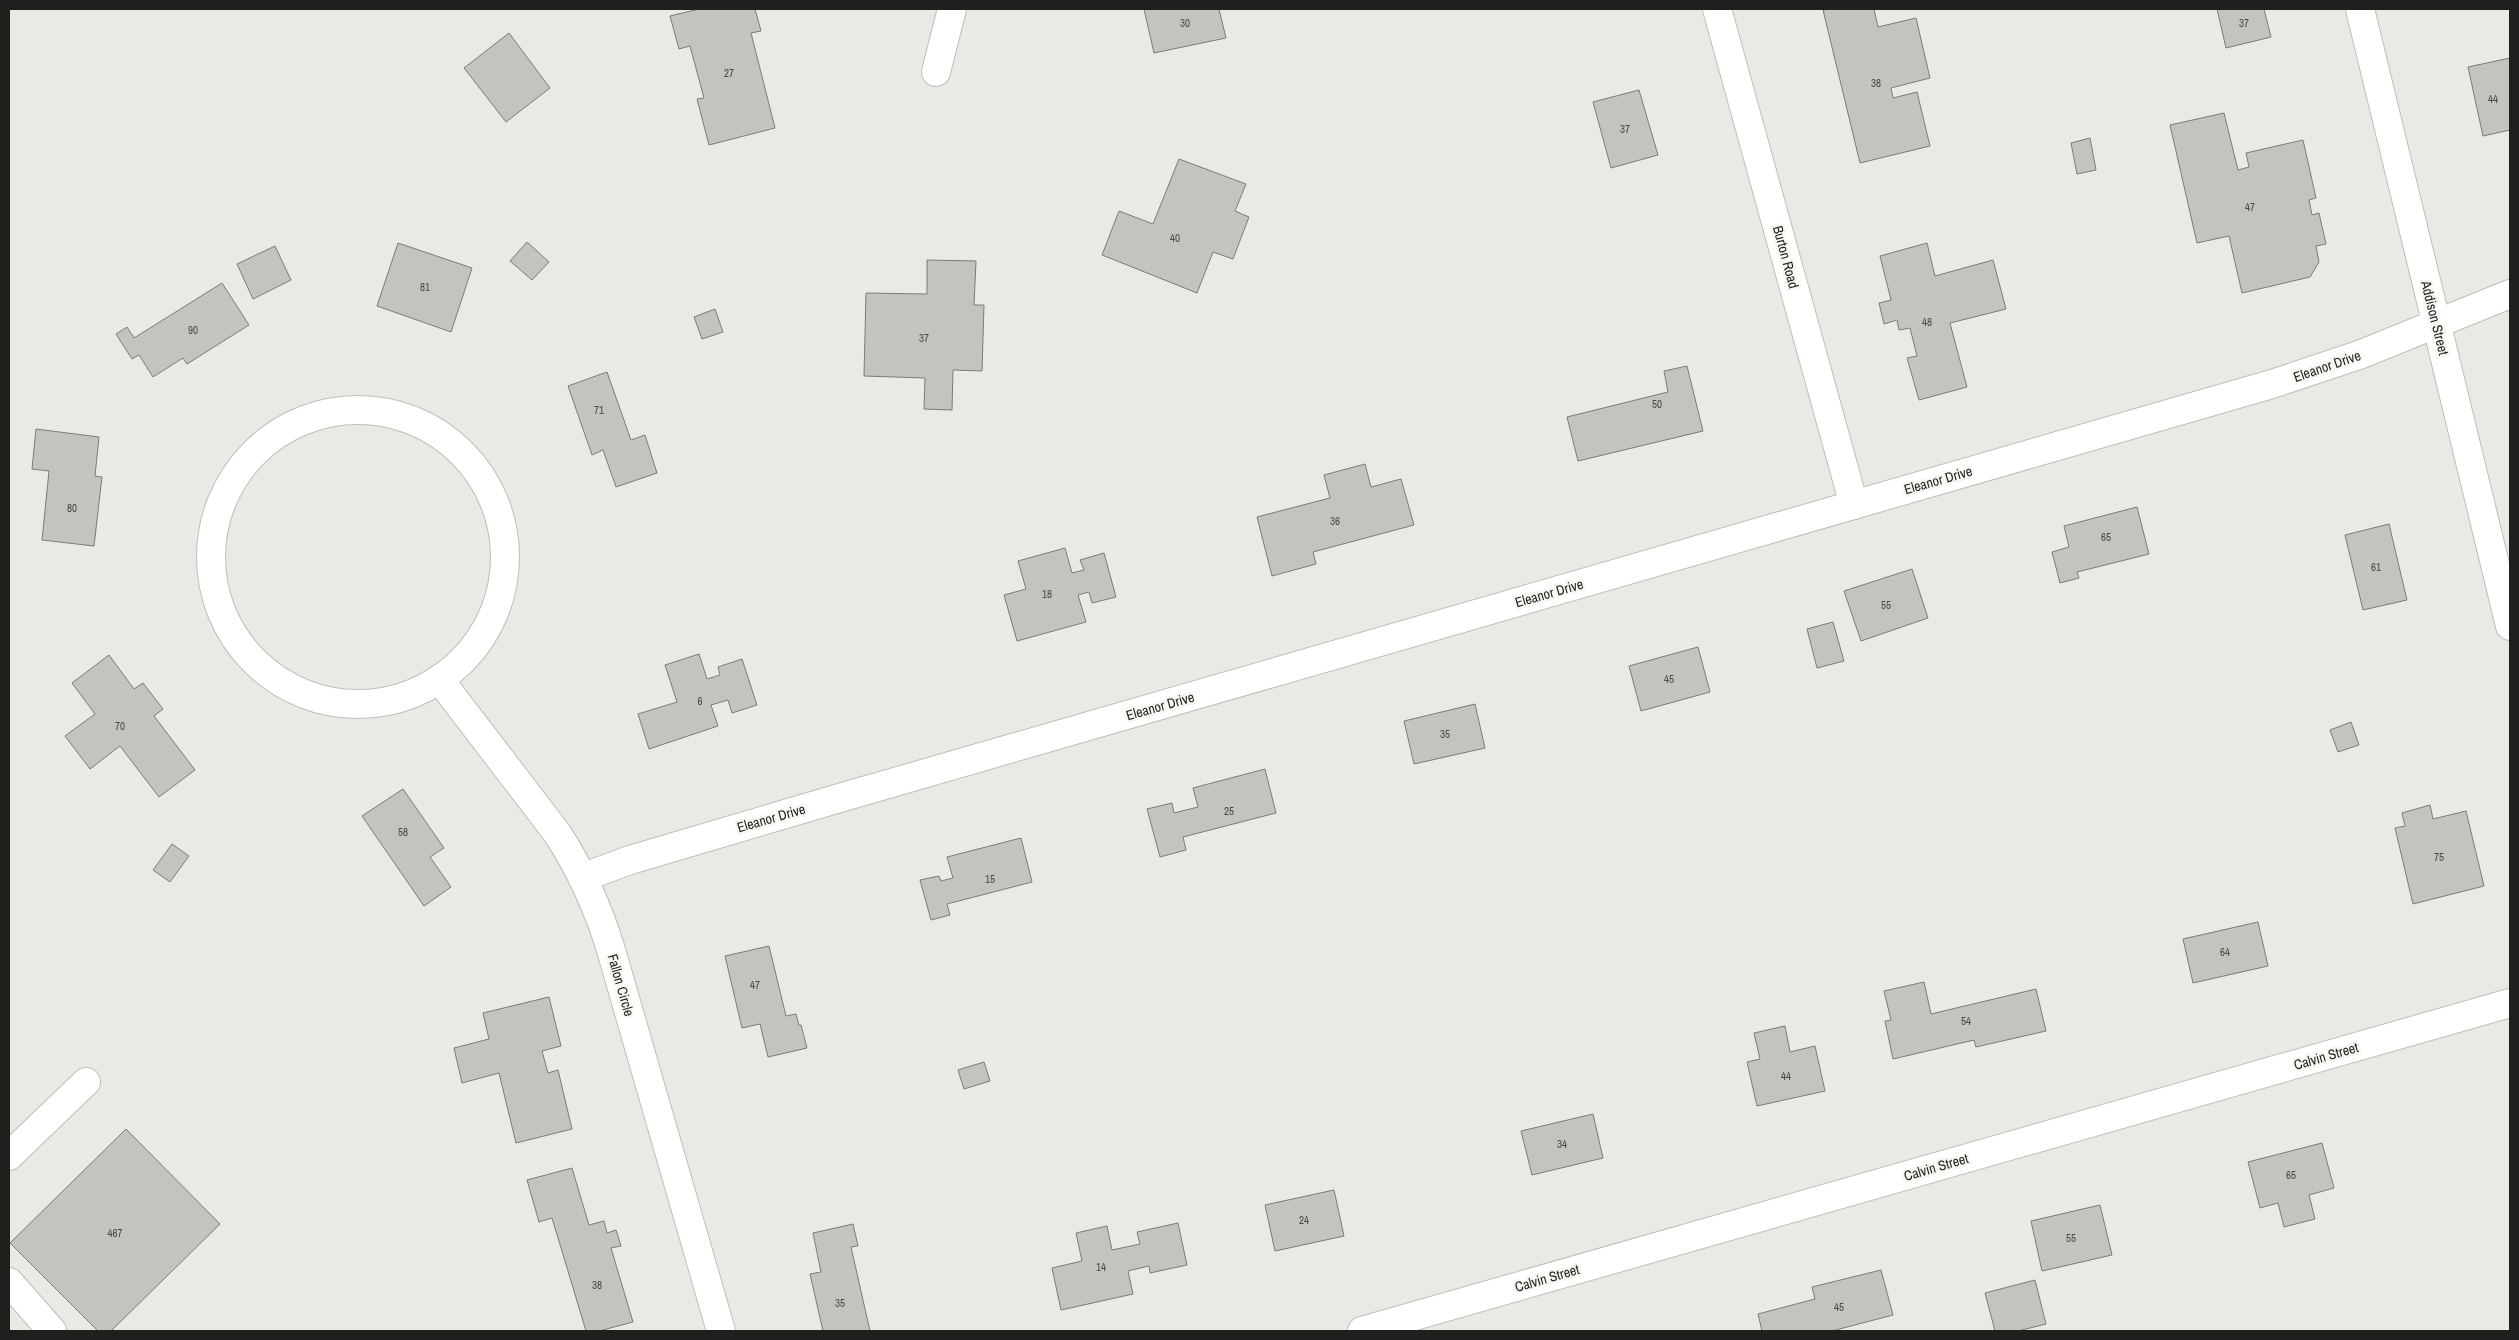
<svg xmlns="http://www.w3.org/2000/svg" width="2519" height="1340" viewBox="0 0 2519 1340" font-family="'Archivo Narrow',sans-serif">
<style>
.building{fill:#c4c3bd;stroke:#7c7b75}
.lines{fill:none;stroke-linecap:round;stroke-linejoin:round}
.minor-casing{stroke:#bfbeb7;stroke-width:30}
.minor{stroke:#fff;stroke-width:28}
.labels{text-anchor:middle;stroke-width:5;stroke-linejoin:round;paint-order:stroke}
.number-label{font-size:11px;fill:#494845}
.street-label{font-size:14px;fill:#201f1d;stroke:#f7f6f0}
</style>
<rect width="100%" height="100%" fill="#eae9e3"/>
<g class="building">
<path d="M699,9H755L761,31L751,33L775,128L709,145L697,99L704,98L690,46L679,49L670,16Z"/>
<path d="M1144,9H1219L1226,38L1154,53Z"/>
<path d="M1831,9H1874L1878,27L1916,18L1930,78L1891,88L1893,98L1917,92L1930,146L1860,163L1823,10Z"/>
<path d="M2217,9H2264L2271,37L2226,48Z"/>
<path d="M509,33L550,88L506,122L464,68Z"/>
<path d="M2510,58V130L2483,136L2468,67Z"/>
<path d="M1639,90L1658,155L1611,168L1593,102Z"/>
<path d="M2224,113L2238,170L2249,167L2246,153L2303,140L2316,198L2309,200L2312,215L2319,213L2326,244L2316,246L2319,262L2310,277L2242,293L2229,236L2197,243L2170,125Z"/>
<path d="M2090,138L2096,170L2077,174L2071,143Z"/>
<path d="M1179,159L1246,184L1235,211L1249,217L1233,259L1213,252L1197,293L1102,255L1119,211L1153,224Z"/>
<path d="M527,242L549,262L532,280L510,261Z"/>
<path d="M398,243L472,268L451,332L377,306Z"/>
<path d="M1927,243L1935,276L1993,260L2006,309L1950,323L1967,387L1919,400L1907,358L1917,356L1910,328L1899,330L1897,320L1884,324L1879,303L1891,300L1880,256Z"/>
<path d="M275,246L291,280L253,299L237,264Z"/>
<path d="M927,260L976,261L974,305H984L982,371L953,370L952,410L924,409L925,378L864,376L866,293L927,294Z"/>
<path d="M222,283L249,325L187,364L183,358L153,377L139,355L132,359L116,334L127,327L134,338Z"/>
<path d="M715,309L723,332L702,339L694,317Z"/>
<path d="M1687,366L1703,431L1578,461L1567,417L1668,392L1664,371Z"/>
<path d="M607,372L631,440L645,435L657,473L616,487L603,450L592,455L568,386Z"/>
<path d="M36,429L99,437L95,476L102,477L94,546L42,540L49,471L32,469Z"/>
<path d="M1365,464L1371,487L1401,479L1414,525L1313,552L1316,564L1272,576L1257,517L1330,498L1324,475Z"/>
<path d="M2137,507L2149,554L2077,572L2079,578L2060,583L2052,552L2069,547L2064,526Z"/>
<path d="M2389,524L2407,600L2363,610L2345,535Z"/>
<path d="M1065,548L1072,573L1084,570L1080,560L1104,553L1116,597L1092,603L1089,592L1078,595L1086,622L1017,641L1004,595L1026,589L1018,561Z"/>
<path d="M1912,569L1928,618L1861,641L1844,591Z"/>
<path d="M1833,622L1844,661L1817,668L1807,629Z"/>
<path d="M1698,647L1710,692L1641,711L1629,666Z"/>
<path d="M699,654L707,679L720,675L718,667L742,659L757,705L732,713L728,700L711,705L718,726L649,749L638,714L677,702L665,665Z"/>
<path d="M109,655L134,689L143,683L163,709L154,716L195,770L159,797L120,746L90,769L65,736L95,714L72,683Z"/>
<path d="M1475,704L1485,748L1414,764L1404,721Z"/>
<path d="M2351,722L2359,745L2338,752L2330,730Z"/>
<path d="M1265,769L1276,813L1183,837L1186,850L1160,857L1147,809L1172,803L1174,813L1198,807L1193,788Z"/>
<path d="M403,789L444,848L430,857L451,887L424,906L362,816Z"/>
<path d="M2430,805L2433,819L2466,811L2484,886L2413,904L2395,828L2405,826L2402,813Z"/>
<path d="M1021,838L1032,882L947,904L950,915L931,920L920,880L939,876L941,881L953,878L947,857Z"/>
<path d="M172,844L189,856L170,882L153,870Z"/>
<path d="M2258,922L2268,966L2193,983L2183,939Z"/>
<path d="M769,946L786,1016L796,1014L799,1025H801L807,1048L768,1057L760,1024L742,1028L725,956Z"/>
<path d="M1924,982L1931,1014L2036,989L2046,1031L1976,1047L1974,1040L1893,1059L1885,1021L1891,1020L1884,991Z"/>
<path d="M549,997L561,1046L542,1051L548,1073L558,1070L572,1129L516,1143L499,1073L462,1083L454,1048L489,1039L483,1013Z"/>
<path d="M1785,1026L1790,1052L1815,1046L1825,1091L1757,1106L1747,1062L1760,1059L1754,1033Z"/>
<path d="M984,1062L990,1081L964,1089L958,1070Z"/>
<path d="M1593,1114L1603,1158L1532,1175L1521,1131Z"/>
<path d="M126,1129L220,1224L111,1331H98L10,1243Z"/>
<path d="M2322,1143L2334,1188L2309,1195L2315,1219L2284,1227L2278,1203L2260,1208L2248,1162Z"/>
<path d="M572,1168L589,1225L604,1221L607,1233L616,1230L621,1246L611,1248L633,1322L599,1331H586L552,1218L539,1222L527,1180Z"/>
<path d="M1334,1190L1344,1236L1275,1251L1265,1205Z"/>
<path d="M2100,1205L2112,1255L2042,1271L2031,1221Z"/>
<path d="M1178,1223L1187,1265L1150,1273L1149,1266L1128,1271L1133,1294L1061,1310L1052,1268L1082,1261L1076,1233L1107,1226L1112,1250L1140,1244L1137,1232Z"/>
<path d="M853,1224L858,1246L851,1247L870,1331H823L810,1274L821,1272L813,1233Z"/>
<path d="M1881,1270L1893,1315L1832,1331H1762L1758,1314L1815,1299L1812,1287Z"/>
<path d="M2035,1280L2046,1324L2018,1331H1995L1985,1293Z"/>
</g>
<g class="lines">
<defs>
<g id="minor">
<path d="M1717,9L1854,505"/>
<path d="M2360,9L2510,626"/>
<path d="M936,72L952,9"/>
<circle cx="358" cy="557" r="147"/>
<path d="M439,679L557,833C581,870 598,907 611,950L721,1331"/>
<path d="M584,877L630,860L843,797L2272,384L2359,355L2510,294"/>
<path d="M9,1156L86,1082"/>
<path d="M9,1282L52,1331"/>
<path d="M1362,1331L2510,1003"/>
</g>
</defs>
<use href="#minor" class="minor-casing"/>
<use href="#minor" class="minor"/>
</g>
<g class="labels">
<g class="number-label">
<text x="1185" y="27">30</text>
<text x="2244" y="27">37</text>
<text x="729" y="77">27</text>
<text x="1876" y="87">38</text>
<text x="2493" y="103">44</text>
<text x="1625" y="133">37</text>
<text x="2250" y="211">47</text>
<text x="1175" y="242">40</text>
<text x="425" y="291">81</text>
<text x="1927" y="326">48</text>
<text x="193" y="334">90</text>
<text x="924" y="342">37</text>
<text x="1657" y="408">50</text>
<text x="599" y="414">71</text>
<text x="72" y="512">80</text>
<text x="1335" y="525">36</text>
<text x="2106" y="541">65</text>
<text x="2376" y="571">61</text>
<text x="1047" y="598">18</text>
<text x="1886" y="609">55</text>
<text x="1669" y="683">45</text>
<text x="700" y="705">6</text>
<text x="120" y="730">70</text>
<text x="1445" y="738">35</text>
<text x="1229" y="815">25</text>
<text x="403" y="836">58</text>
<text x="2439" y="861">75</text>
<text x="990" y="883">15</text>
<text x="2225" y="956">64</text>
<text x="755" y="989">47</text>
<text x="1966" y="1025">54</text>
<text x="1786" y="1080">44</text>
<text x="1562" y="1148">34</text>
<text x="2291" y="1179">65</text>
<text x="1304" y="1224">24</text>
<text x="115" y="1237">467</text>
<text x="2071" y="1242">55</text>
<text x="1101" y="1271">14</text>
<text x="597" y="1289">38</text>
<text x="840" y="1307">35</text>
<text x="1839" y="1311">45</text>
</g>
<g class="street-label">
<text transform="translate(1786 257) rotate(75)" y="5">Burton Road</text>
<text transform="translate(2435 318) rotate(76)" y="5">Addison Street</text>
<text transform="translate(2327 366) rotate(-19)" y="5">Eleanor Drive</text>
<text transform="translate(1938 480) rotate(-16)" y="5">Eleanor Drive</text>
<text transform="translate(1549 593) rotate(-16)" y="5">Eleanor Drive</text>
<text transform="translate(1160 706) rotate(-16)" y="5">Eleanor Drive</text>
<text transform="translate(771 818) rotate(-16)" y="5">Eleanor Drive</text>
<text transform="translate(621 985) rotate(74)" y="5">Fallon Circle</text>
<text transform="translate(2326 1056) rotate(-16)" y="5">Calvin Street</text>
<text transform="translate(1936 1167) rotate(-16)" y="5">Calvin Street</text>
<text transform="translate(1547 1278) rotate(-16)" y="5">Calvin Street</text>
</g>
</g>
<rect width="2519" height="1340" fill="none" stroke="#201f1d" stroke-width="20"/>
</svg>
